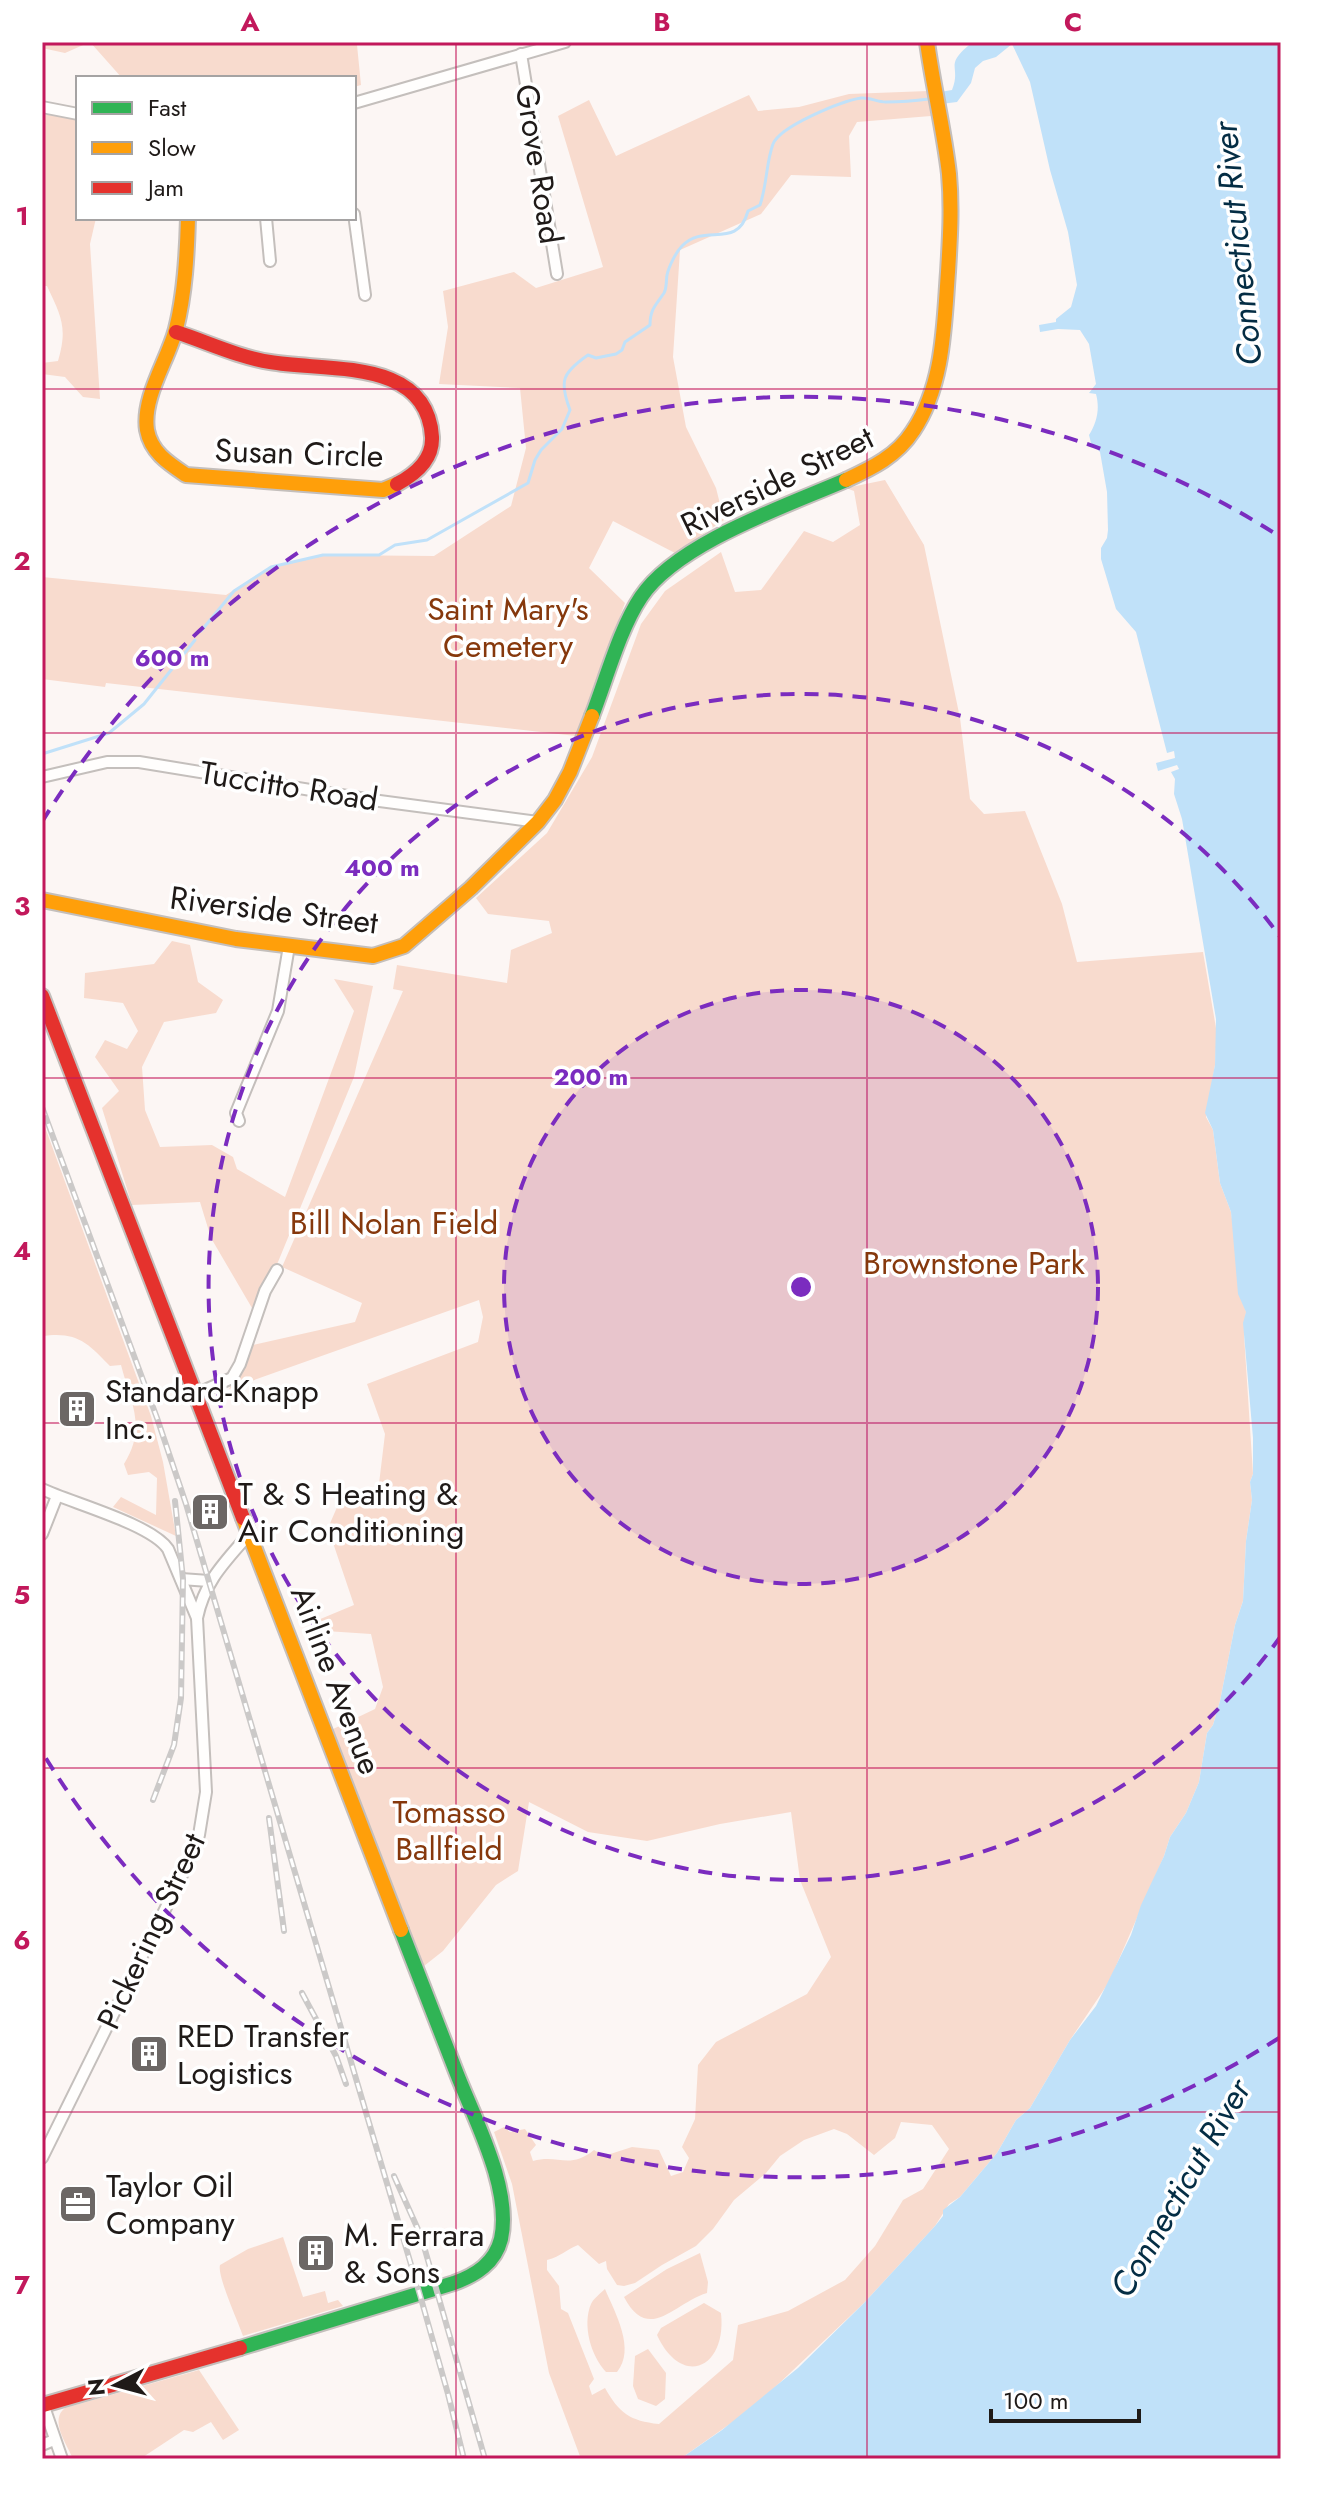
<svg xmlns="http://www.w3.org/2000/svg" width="1323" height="2501" viewBox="0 0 1323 2501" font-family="Jost,sans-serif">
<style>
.green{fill:#f8dbce;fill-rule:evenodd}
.water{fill:#c0e1f9}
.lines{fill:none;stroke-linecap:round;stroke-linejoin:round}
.stream{stroke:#c0e1f9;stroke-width:3}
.street-casing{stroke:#c4bfbc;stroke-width:14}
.fast-casing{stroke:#c4bfbc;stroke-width:18}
.slow-casing{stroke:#c4bfbc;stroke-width:18}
.jam-casing{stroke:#c4bfbc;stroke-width:18}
.street{stroke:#fffefd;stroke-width:10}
.fast{stroke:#30b455;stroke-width:14}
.slow{stroke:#ff9f0a;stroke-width:14}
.jam{stroke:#e5322d;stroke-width:14}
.rail-casing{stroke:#cbc9c8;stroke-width:6}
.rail{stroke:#fff;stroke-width:3;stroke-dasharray:9;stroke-linecap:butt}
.grid{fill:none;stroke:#c2185b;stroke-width:2;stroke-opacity:0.55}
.ring{fill:none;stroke:#7b2cbf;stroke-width:4;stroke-dasharray:14 10}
.labels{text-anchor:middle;stroke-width:7;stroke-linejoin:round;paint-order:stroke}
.street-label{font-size:32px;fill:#1f1a18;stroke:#fff}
.park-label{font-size:32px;fill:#86380c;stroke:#fff}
.poi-label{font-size:32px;fill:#1f1a18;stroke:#fff;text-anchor:start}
.water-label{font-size:34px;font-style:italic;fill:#042d44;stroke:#fff}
.centre{fill:#7b2cbf;stroke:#fff;stroke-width:4}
.ring-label{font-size:24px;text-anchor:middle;font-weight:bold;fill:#7b2cbf;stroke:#fff;stroke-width:7;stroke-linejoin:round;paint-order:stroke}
.neatline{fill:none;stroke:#c2185b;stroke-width:3}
.grid-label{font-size:26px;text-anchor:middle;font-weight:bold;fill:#c2185b}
</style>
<rect width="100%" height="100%" fill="#fcf6f4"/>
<g class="green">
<path d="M42,42H370L357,45L361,85L354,87V78H122L90,42L65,53L42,48Z"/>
<path d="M928,91L931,116L857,122L849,136L851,177L791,175L761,214L680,250L673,357L686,427L716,488L724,520L675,553L613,521L589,568L625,603L576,736L106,683L105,687L42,679V577L226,595L271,567L323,555L434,556L511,506L526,448L520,388L439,384L448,327L443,291L514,272L536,288L603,267L558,116L589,100L616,156L749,95L758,111L799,107L849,94Z"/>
<path d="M42,114L78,119V218H96L90,244L100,399L83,397L65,377L42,374V363L58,361C68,327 61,316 47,286H42Z"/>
<path d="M885,480L924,545L960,718L970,799L984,814L1025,811L1062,904L1077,962L1203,952L1217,1034L1215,1065L1206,1117L1213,1130L1220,1183L1231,1212L1246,1312L1244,1335L1253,1474L1250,1482L1252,1500L1246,1541L1243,1601L1235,1625L1220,1701L1213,1725L1207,1733L1199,1782L1186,1813L1170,1837L1164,1856L1109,1982L1070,2040L1030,2108L1016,2120L997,2153L960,2197L949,2204L935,2226L864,2303L771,2391L737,2419L680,2459H581L549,2373L512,2184L494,2132L504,2127L510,2132L525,2129L536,2145L530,2152L533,2161C559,2154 569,2170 594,2150L604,2156L632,2147L659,2150L671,2176L683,2172L689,2158L682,2147L695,2119L698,2065L716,2042L807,1994L831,1957L800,1880L791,1812L720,1824L647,1841L588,1832L529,1802L518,1871L496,1885L443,1951L424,1966L331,1730L375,1709L383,1687L371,1634L326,1631L318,1620L354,1605L328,1528L338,1505L378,1492L385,1434L367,1384L478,1342L483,1317L479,1300L229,1389L248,1346L355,1322L362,1303L282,1267L403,991L393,989L397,965L507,983L511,950L552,933L549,921L488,914L476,898L547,833L592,757L641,624L665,591L721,552L735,592L761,590L804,531L833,542L860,525L854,491L846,488ZM901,2122L932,2125L949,2149L923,2189L903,2200L875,2246L845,2280L788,2311L738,2325L733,2360L659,2424C630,2421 619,2413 605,2388L592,2395L589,2386L594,2379L568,2313L561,2309L559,2286L547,2270V2260C562,2256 565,2250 578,2245L599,2264L606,2261L607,2269L617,2285L624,2286L635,2283L662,2265L696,2246L713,2229L734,2200L766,2173L780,2156L804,2140L834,2129L847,2134L874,2155L895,2138Z"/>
<path d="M172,941L190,945L198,982L223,1000L216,1013L164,1022L142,1067L145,1110L160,1147L212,1145L233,1157L237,1169L285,1197L354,1011L334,979L373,986L354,1077L278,1262L252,1308L211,1238L200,1202L132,1205L102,1108L119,1091L95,1057L105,1040L127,1049L138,1031L123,1003L84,998L85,973L154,964Z"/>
<path d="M42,1119L151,1416L163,1462L176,1536L113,1507L121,1497L156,1515L157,1478L149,1472L128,1475L124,1464C147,1427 131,1404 121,1365L110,1366C88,1343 77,1331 42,1336Z"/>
<path d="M283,2237L303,2297L325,2291L328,2303L338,2300L343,2306L243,2336C238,2321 217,2276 220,2265L248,2249Z"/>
<path d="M700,2253L708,2282L707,2293C674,2303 649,2344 624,2297L667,2269Z"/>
<path d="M605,2289C615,2313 636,2349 617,2372H606C591,2356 582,2325 591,2304C594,2298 600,2294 605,2289Z"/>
<path d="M704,2303L721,2313C727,2368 682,2389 657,2335L661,2328Z"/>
<path d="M648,2349L666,2373L665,2399L656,2406L638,2399L633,2386L635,2356Z"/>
<path d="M199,2370L239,2430L223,2440L211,2422L193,2432L184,2430L140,2459H73C67,2444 49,2420 65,2408Z"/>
</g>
<path class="water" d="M973,42H1281V2459H680L722,2430L798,2368L864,2303L935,2226L943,2216V2210L960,2197L997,2153L1016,2120L1030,2108L1070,2040L1096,2006L1131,1935L1141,1905L1164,1856L1170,1837L1186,1813L1199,1782L1207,1733L1213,1725L1220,1701L1235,1625L1243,1601L1246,1541L1252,1500L1250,1482L1253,1474V1438L1243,1323L1246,1312L1238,1294L1231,1212L1220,1183L1213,1130L1205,1113L1215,1065L1216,1019L1182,819L1174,794L1175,779L1171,772L1179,769L1177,765L1158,771L1156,763L1175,758L1174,751L1167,753L1136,632L1116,609L1101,559V548L1107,538L1108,530L1107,492L1100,452L1091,443L1089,435C1097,422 1100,409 1096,394L1089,393L1096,384L1089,344L1080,330L1058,329L1040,332L1039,325L1056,322V319L1071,307L1077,285L1068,232L1050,170L1030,82L1012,44L996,57L983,61L975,68L971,83L957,102L941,104L940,92L952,90C962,65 942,66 973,42Z"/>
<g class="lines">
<g class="stream">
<path d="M201,631L234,591L271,567L323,555H379L395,545L427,540L528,483L535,460L541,450L562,429L570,410C559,381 562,373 588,355L596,358L616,354L622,350L625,342L650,325C650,309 656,305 664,293C667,288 666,280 667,275C669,266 676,252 682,246C705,222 737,251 748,211L760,205C767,185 766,163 773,144C780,126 842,101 861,98C869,97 877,102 886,102C900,102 914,101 929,99"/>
<path d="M42,754L109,733L144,704L195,640"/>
</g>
<defs>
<g id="street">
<path d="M521,54L557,274"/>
<path d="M354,103L565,42"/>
<path d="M42,107L78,114"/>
<path d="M354,214L365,295"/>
<path d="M266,218L270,261"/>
<path d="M42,777L107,762H139L372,800L538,822"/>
<path d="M239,1121L236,1113L278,1011L289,946"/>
<path d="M196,1394L232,1378L240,1364L265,1291L277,1270"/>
<path d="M42,1489C72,1503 151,1524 168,1549L197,1618L206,1792L199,1835L188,1863L42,2158"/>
<path d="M42,1534L57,1496"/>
<path d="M181,1579L209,1581"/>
<path d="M197,1618C205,1580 226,1561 250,1533"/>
<path d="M42,2401L62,2459"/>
<path d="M42,2445L54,2440"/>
</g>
<g id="fast">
<path d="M592,716C606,680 620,628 641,597C677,543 786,506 846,480"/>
<path d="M240,2348L454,2283C476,2275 495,2263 501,2239C512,2189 475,2120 457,2074C438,2026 420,1978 401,1930"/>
</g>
<g id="slow">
<path d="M188,218C187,255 185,293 176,329C168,360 142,397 147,430C151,452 168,463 186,475L383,490L397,484"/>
<path d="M846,480C872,468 897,456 913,431C944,385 944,325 948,272C950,239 952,207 949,174C944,130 933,86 927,42"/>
<path d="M42,900L236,939L373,956L404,946L471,888L538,822L555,800L570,772L592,716"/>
<path d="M243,1518L401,1930"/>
</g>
<g id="jam">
<path d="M176,332C207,342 238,357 270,362C327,372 427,357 432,437C433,459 416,474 397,484"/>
<path d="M42,996L243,1518"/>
<path d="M43,2405L240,2348"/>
</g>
</defs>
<use href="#street" class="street-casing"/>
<use href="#fast" class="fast-casing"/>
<use href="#slow" class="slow-casing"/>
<use href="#jam" class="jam-casing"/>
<use href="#street" class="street"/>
<use href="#fast" class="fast"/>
<use href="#slow" class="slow"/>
<use href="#jam" class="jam"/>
<defs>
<g id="rail">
<path d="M42,1107L157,1418L186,1504L420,2295L448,2394L464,2459"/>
<path d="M153,1800L174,1745L181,1698L183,1579L175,1501"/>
<path d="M269,1818L284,1931"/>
<path d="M302,1993L336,2056L346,2084"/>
<path d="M394,2176L421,2236L485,2459"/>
</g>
</defs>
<use href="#rail" class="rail-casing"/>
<use href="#rail" class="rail"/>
</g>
<path class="grid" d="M456,42V2459M867,42V2459M42,389H1281M42,733H1281M42,1078H1281M42,1423H1281M42,1768H1281M42,2112H1281"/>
<circle cx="801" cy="1287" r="297" fill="#7b2cbf" fill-opacity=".12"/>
<g class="ring">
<circle cx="801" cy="1287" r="297"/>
<path d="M1281 1636A593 593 0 1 1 1281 938"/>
<path d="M1279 2038A890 890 0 0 1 42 1752M42 822A890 890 0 0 1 1279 536"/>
</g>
<defs>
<symbol id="building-square" viewBox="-11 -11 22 22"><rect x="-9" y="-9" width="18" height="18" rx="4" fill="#6c6765" stroke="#fff"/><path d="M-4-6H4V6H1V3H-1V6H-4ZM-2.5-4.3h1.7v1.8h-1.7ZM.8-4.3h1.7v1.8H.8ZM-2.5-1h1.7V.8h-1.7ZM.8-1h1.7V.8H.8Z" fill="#fff"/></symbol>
<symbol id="office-square" viewBox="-11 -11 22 22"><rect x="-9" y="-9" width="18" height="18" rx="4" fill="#6c6765" stroke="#fff"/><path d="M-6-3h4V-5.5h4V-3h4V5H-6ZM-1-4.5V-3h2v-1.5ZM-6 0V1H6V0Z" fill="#fff"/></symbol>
</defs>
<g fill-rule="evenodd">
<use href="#building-square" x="55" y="1387" width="44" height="44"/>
<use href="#building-square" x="188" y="1490" width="44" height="44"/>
<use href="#building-square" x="127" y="2032" width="44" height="44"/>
<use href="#office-square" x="56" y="2182" width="44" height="44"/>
<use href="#building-square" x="294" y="2231" width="44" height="44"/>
</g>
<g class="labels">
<g class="street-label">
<text transform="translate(539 164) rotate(81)" y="11">Grove Road</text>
<text transform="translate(299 453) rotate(2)" y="11">Susan Circle</text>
<text transform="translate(777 481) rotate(-26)" y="11">Riverside Street</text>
<text transform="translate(289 786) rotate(9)" y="11">Tuccitto Road</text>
<text transform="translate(274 910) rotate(7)" y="11">Riverside Street</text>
<text transform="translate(336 1680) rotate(69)" y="11">Airline Avenue</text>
<text transform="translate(151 1931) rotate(-65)" y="11">Pickering Street</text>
</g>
<g class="park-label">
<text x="508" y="620">Saint Mary's<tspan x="508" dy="37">Cemetery</tspan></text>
<text x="394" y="1234">Bill Nolan Field</text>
<text x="974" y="1274">Brownstone Park</text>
<text x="449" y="1823">Tomasso<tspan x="449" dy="37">Ballfield</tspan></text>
</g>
<g class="poi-label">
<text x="105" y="1402">Standard-Knapp<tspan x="105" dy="37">Inc.</tspan></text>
<text x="238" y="1505">T &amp; S Heating &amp;<tspan x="238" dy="37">Air Conditioning</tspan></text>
<text x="177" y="2047">RED Transfer<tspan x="177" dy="37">Logistics</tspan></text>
<text x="106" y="2197">Taylor Oil<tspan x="106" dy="37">Company</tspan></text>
<text x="344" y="2246">M. Ferrara<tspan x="344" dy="37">&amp; Sons</tspan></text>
</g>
<g class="water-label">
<text transform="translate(1237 244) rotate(-96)" y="12">Connecticut River</text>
<text transform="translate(1180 2188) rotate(-60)" y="12">Connecticut River</text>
</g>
</g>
<circle cx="801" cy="1287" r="12" class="centre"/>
<g class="ring-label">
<text x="172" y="666">600 m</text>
<text x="382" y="876">400 m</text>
<text x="591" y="1085">200 m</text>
</g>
<rect width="1323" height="2501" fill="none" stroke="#ffffff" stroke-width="88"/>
<rect x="76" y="76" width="280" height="144" fill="#ffffff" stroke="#a5a3a3" stroke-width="2"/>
<rect x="92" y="102" width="40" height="12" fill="#30b455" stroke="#a5a3a3" stroke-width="2"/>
<text x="148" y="116" font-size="24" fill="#1f1a18">Fast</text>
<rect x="92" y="142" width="40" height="12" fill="#ff9f0a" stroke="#a5a3a3" stroke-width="2"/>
<text x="148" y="156" font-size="24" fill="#1f1a18">Slow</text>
<rect x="92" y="182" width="40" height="12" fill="#e5322d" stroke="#a5a3a3" stroke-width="2"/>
<text x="148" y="196" font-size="24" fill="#1f1a18">Jam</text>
<g transform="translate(116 2385) rotate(264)" stroke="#ffffff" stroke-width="6" paint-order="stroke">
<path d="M0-6L14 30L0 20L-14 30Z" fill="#1f1a18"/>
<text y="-12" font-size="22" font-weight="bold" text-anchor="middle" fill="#1f1a18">N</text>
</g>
<path d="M991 2409v12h148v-12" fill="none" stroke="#1f1a18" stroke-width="4"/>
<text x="1003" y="2409" font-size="24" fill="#1f1a18" stroke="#ffffff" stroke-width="6" paint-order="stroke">100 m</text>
<rect x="44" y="44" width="1235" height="2413" class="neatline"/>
<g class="grid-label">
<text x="250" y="31">A</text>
<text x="662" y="31">B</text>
<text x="1073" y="31">C</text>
<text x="22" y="225">1</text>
<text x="22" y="570">2</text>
<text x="22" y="915">3</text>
<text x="22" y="1260">4</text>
<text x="22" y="1604">5</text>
<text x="22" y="1949">6</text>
<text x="22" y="2294">7</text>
</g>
</svg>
